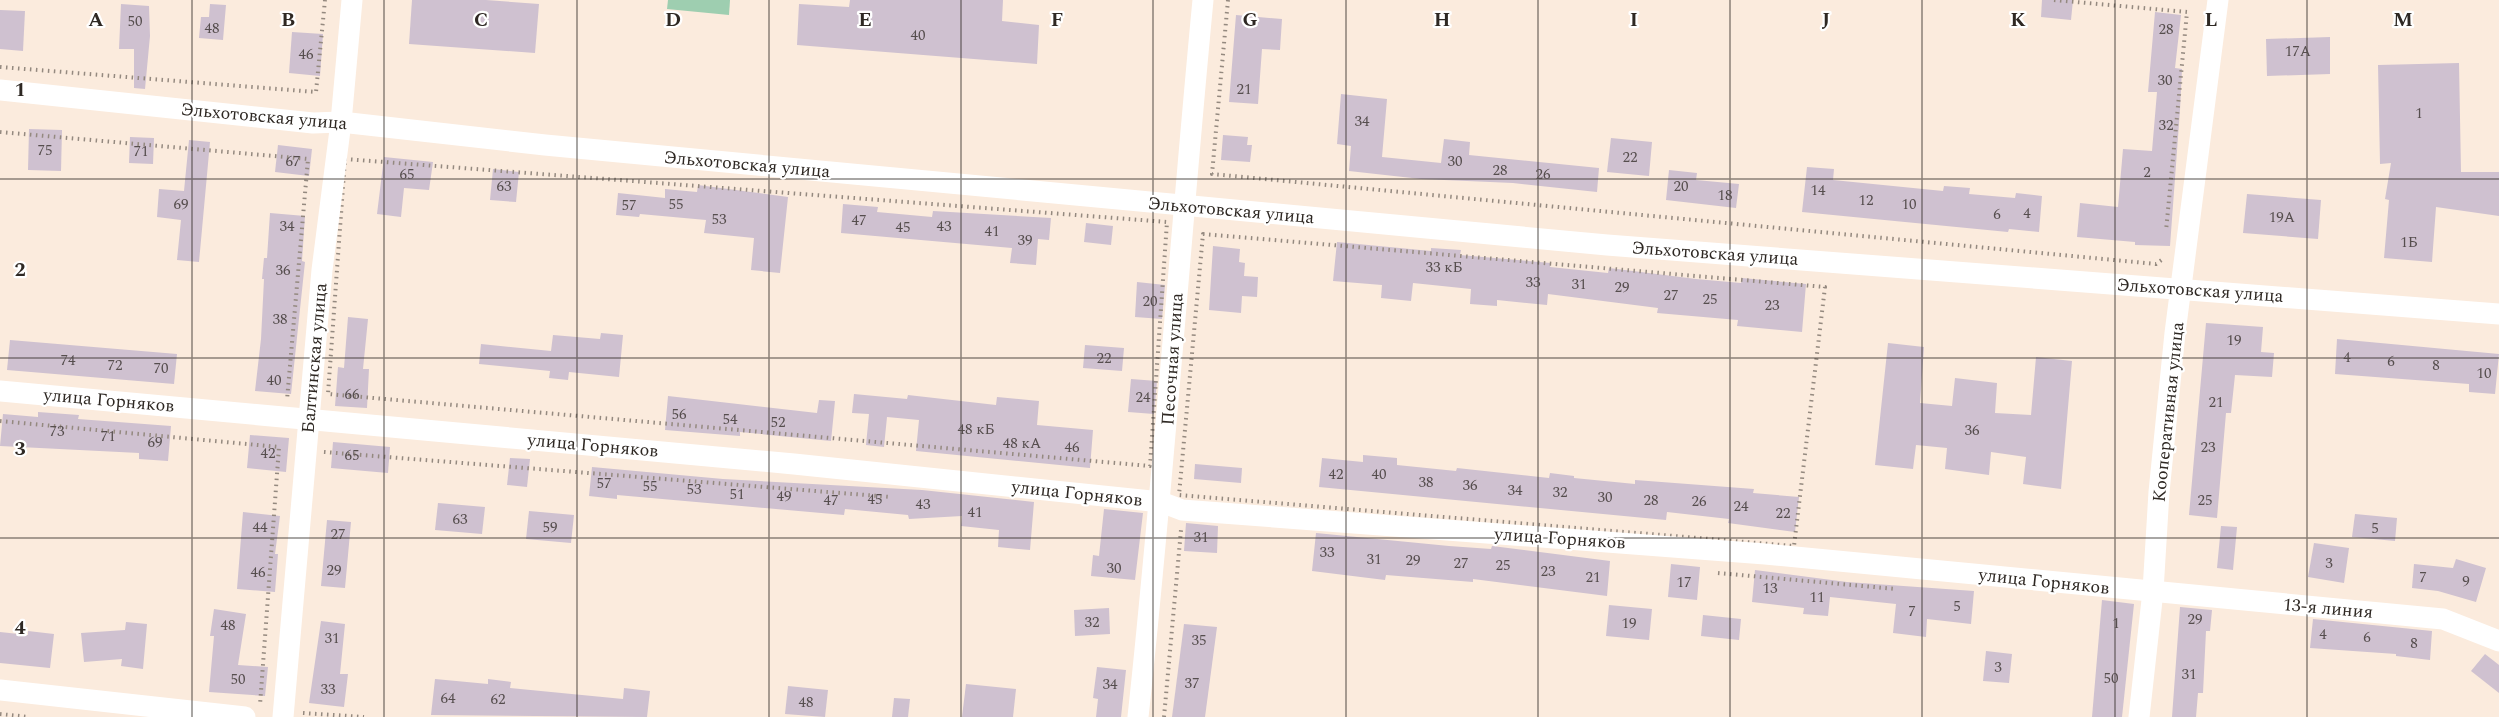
<svg xmlns="http://www.w3.org/2000/svg" width="2499" height="717" viewBox="0 0 2499 717" font-family="Spectral,serif">
<style>
.green{fill:#9eceb0}
.building{fill:#cfc1d0}
.lines{fill:none;stroke-linecap:round;stroke-linejoin:round}
.path{stroke:#94897f;stroke-width:4;stroke-dasharray:1.5 4.5;stroke-linecap:butt}
.minor{stroke:#fff;stroke-width:21}
.grid{fill:none;stroke:#2e2823;stroke-width:1.5;stroke-opacity:0.55}
.labels{text-anchor:middle;stroke-width:4.5;stroke-linejoin:round;paint-order:stroke}
.number-label{font-size:15px;fill:#564e4e}
.street-label{font-size:18px;fill:#2e2823;stroke:#fff}
.grid-label{font-size:20px;text-anchor:middle;font-weight:bold;fill:#2e2823;stroke:#fff;stroke-width:4.5;stroke-linejoin:round;paint-order:stroke}
</style>
<rect width="100%" height="100%" fill="#fbebdd"/>
<path class="green" d="M668,0H730L729,15L667,9Z"/>
<g class="building">
<path d="M412,0H486L539,4L535,53L409,44Z"/>
<path d="M850,0H1003L1002,21L1039,25L1037,64L797,45L799,4L849,7Z"/>
<path d="M2042,0H2073L2071,20L2041,17Z"/>
<path d="M121,4L149,6L150,36L145,89L134,88V49H119Z"/>
<path d="M210,4L226,5L223,40L199,38L201,17H209Z"/>
<path d="M0,10L25,11L23,51L0,49Z"/>
<path d="M2155,12L2181,15L2175,68L2182,69L2180,110L2170,246L2135,245V242L2077,237L2080,203L2118,207L2123,149L2152,151L2157,92H2148Z"/>
<path d="M1236,15L1282,19L1280,50L1262,49L1258,104L1229,102Z"/>
<path d="M292,32L323,34L320,76L289,73Z"/>
<path d="M2330,37V74L2267,76L2266,39Z"/>
<path d="M2459,63L2461,172H2499V216L2436,207L2432,262L2384,258L2389,200L2385,199L2391,163L2380,164L2378,65Z"/>
<path d="M1341,94L1387,99L1382,157L1441,163L1444,139L1470,142L1469,155L1599,168L1597,192L1513,183L1421,179L1349,171L1351,146L1337,144Z"/>
<path d="M29,129L62,130L61,171L28,170Z"/>
<path d="M1223,135L1248,137L1247,145H1252L1250,162L1221,160Z"/>
<path d="M130,137L154,138L153,164L129,163Z"/>
<path d="M1611,138L1652,142L1649,176L1607,172Z"/>
<path d="M189,140L210,142L199,262L177,260L181,220L157,217L159,189L184,191Z"/>
<path d="M278,145L312,149L309,176L275,172Z"/>
<path d="M384,157L433,162L429,190L404,188L401,217L377,214Z"/>
<path d="M1807,167L1834,169L1833,180L1943,191L1944,186L1970,188L1969,194L2015,198L2016,193L2042,196L2039,232L2009,229L2008,232L1802,212Z"/>
<path d="M493,169L519,172L516,202L490,200Z"/>
<path d="M1669,170L1697,173L1696,180L1739,184L1736,208L1666,200Z"/>
<path d="M698,185L788,197L780,273L751,270L754,238L704,233L706,220L640,214L639,217L616,215L618,193L665,198V189L697,192Z"/>
<path d="M2247,194L2321,200L2318,239L2243,233Z"/>
<path d="M843,204L878,207L877,212L932,217L933,211L1051,218L1049,240L1038,239L1036,265L1010,263L1012,248L841,233Z"/>
<path d="M270,213L305,216L302,261L305,262L291,394L255,391L261,339L264,279H262L264,258H267Z"/>
<path d="M1086,223L1113,226L1111,245L1084,242Z"/>
<path d="M1337,242L1431,251V248L1461,250L1460,255L1551,263L1550,267L1608,273L1609,268L1696,279L1741,283L1742,278L1806,284L1802,332L1737,326L1738,320L1657,313L1658,308L1548,294L1547,305L1497,300V306L1470,304L1471,289L1413,283L1411,301L1381,298L1382,285L1333,281Z"/>
<path d="M1213,246L1240,249L1239,262L1245,263L1244,276L1258,277L1257,297L1242,296L1241,313L1209,310Z"/>
<path d="M1137,282L1165,285L1162,319L1135,317Z"/>
<path d="M348,317L368,319L363,369H369L367,408L335,406L338,367L344,368Z"/>
<path d="M2206,323L2263,327L2261,352L2274,353L2272,377L2235,375L2231,413H2226L2217,518L2189,515Z"/>
<path d="M601,333L623,335L619,377L569,372L568,380L549,378L550,371L479,364L481,344L551,351L553,335L600,339Z"/>
<path d="M2337,339L2499,354L2495,394L2469,392V384L2335,374Z"/>
<path d="M10,340L177,354L174,384L7,370Z"/>
<path d="M1888,343L1924,347L1920,403L1952,406L1955,378L1997,383L1995,413L2031,415L2036,357L2072,361L2061,489L2023,484L2026,457L1991,452L1989,475L1945,469L1947,448L1916,445L1913,469L1875,465Z"/>
<path d="M1085,345L1124,348L1122,371L1083,368Z"/>
<path d="M1131,379L1157,381L1154,414L1128,412Z"/>
<path d="M854,394L907,399L908,395L996,405L997,397L1039,401L1037,425L1093,430L1090,468L916,451L919,420L887,417L884,447L866,445L869,414L852,413Z"/>
<path d="M668,396L817,413L819,400L835,401L831,441L740,432V436L665,430Z"/>
<path d="M38,412L79,415L78,419L171,426L168,461L139,459V453L0,446L3,414L38,417Z"/>
<path d="M250,435L289,438L286,472L247,468Z"/>
<path d="M333,442L390,447L388,473L331,468Z"/>
<path d="M1363,455L1397,458V465L1456,471L1457,468L1549,478L1550,473L1574,476V478L1635,484V480L1754,489L1753,493L1799,497L1795,532L1728,523L1729,519L1667,512L1666,520L1319,487L1322,458L1363,462Z"/>
<path d="M510,458L530,459L527,487L507,485Z"/>
<path d="M1195,464L1242,468L1241,483L1194,479Z"/>
<path d="M592,467L723,479L922,490L1034,502L1030,550L998,547L999,530L961,526L962,516L909,519L908,515L845,509L844,515L617,495V499L589,496Z"/>
<path d="M438,503L485,507L482,534L435,530Z"/>
<path d="M1104,509L1143,513L1135,580L1091,576L1093,555L1099,556Z"/>
<path d="M529,511L574,515L571,543L526,539Z"/>
<path d="M243,512L280,516L275,554H278L275,592L237,589Z"/>
<path d="M2355,514L2397,518L2395,541L2352,537Z"/>
<path d="M327,520L351,522L345,588L321,586Z"/>
<path d="M1186,523L1218,526L1217,553L1184,551Z"/>
<path d="M2221,526L2237,527L2233,570L2217,568Z"/>
<path d="M1316,533L1449,546L1491,549L1492,546L1610,561L1607,596L1473,579V582L1386,575L1385,580L1312,571Z"/>
<path d="M2314,543L2349,548L2344,583L2308,577Z"/>
<path d="M2456,559L2486,568L2476,602L2438,591L2412,588L2414,564L2453,568Z"/>
<path d="M1671,564L1700,567L1697,600L1668,597Z"/>
<path d="M1755,570L1847,582L1974,591L1971,624L1927,619L1926,637L1893,633L1896,604L1830,597L1828,616L1803,614L1804,608L1752,602Z"/>
<path d="M2102,600L2134,604L2122,717H2092Z"/>
<path d="M1609,605L1652,609L1649,640L1606,636Z"/>
<path d="M2180,607L2212,610L2210,631H2206L2203,693H2198L2196,717H2172Z"/>
<path d="M1109,608L1110,634L1075,636L1074,610Z"/>
<path d="M214,609L246,614L238,665L268,667L265,696L209,692L214,636H210Z"/>
<path d="M1703,615L1741,619L1739,640L1701,636Z"/>
<path d="M2313,619L2432,631L2430,660L2396,656V654L2310,648Z"/>
<path d="M321,621L345,624L340,674H348L344,707L309,703Z"/>
<path d="M126,622L147,624L143,669L121,666L122,659L84,662L81,633L125,630Z"/>
<path d="M1184,624L1217,627L1205,717H1172Z"/>
<path d="M28,631L54,634L50,668L0,663V632L28,635Z"/>
<path d="M1986,651L2012,654L2009,683L1983,681Z"/>
<path d="M2485,654L2499,665V693L2471,671Z"/>
<path d="M1097,667L1126,670L1121,717H1096L1098,699L1093,698Z"/>
<path d="M435,679L488,684V679L511,682L510,688L623,699L624,688L650,691L647,717L431,715Z"/>
<path d="M966,684L1016,689L1013,717H962Z"/>
<path d="M788,686L828,690L825,717L785,714Z"/>
<path d="M894,698L910,699L908,717H892Z"/>
</g>
<g class="lines">
<g class="path">
<path d="M1228,0L1212,174L2156,264L2163,259"/>
<path d="M2054,0L2187,12L2166,231"/>
<path d="M0,67L316,92L325,0"/>
<path d="M0,132L308,159L287,400"/>
<path d="M345,159L1167,222L1150,466L328,394Z"/>
<path d="M1203,234L1825,287L1794,546L1179,495Z"/>
<path d="M0,421L279,447L260,705"/>
<path d="M324,452L891,497"/>
<path d="M1718,573L1896,589"/>
<path d="M303,713L364,717"/>
<path d="M0,714L29,717"/>
<path d="M1164,717L1181,530"/>
</g>
<g class="minor">
<path d="M0,90L313,123L341,122L545,145L1607,245L2499,314"/>
<path d="M0,391L794,464L1161,502L1182,510L1765,554L2443,619L2499,641"/>
<path d="M0,690L245,717"/>
<path d="M283,717L322,270L341,122L352,0"/>
<path d="M1138,717C1164,478 1180,239 1203,0"/>
<path d="M2139,717L2153,591L2159,492L2175,333L2218,0"/>
</g>
</g>
<path class="grid" d="M192,0V717M384,0V717M577,0V717M769,0V717M961,0V717M1153,0V717M1346,0V717M1538,0V717M1730,0V717M1922,0V717M2115,0V717M2307,0V717M0,179H2499M0,358H2499M0,538H2499"/>
<g class="labels">
<g class="number-label">
<text x="135" y="26">50</text>
<text x="212" y="33">48</text>
<text x="2166" y="34">28</text>
<text x="918" y="40">40</text>
<text x="2298" y="56">17А</text>
<text x="306" y="59">46</text>
<text x="2165" y="85">30</text>
<text x="1244" y="94">21</text>
<text x="2419" y="118">1</text>
<text x="1362" y="126">34</text>
<text x="2166" y="130">32</text>
<text x="45" y="155">75</text>
<text x="141" y="156">71</text>
<text x="1630" y="162">22</text>
<text x="293" y="166">67</text>
<text x="1455" y="166">30</text>
<text x="1500" y="175">28</text>
<text x="2147" y="177">2</text>
<text x="407" y="179">65</text>
<text x="1543" y="179">26</text>
<text x="504" y="191">63</text>
<text x="1681" y="191">20</text>
<text x="1818" y="195">14</text>
<text x="1725" y="200">18</text>
<text x="1866" y="205">12</text>
<text x="181" y="209">69</text>
<text x="676" y="209">55</text>
<text x="1909" y="209">10</text>
<text x="629" y="210">57</text>
<text x="2027" y="218">4</text>
<text x="1997" y="219">6</text>
<text x="2282" y="222">19А</text>
<text x="719" y="224">53</text>
<text x="859" y="225">47</text>
<text x="287" y="231">34</text>
<text x="944" y="231">43</text>
<text x="903" y="232">45</text>
<text x="992" y="236">41</text>
<text x="1025" y="245">39</text>
<text x="2409" y="247">1Б</text>
<text x="1444" y="272">33 кБ</text>
<text x="283" y="275">36</text>
<text x="1533" y="287">33</text>
<text x="1579" y="289">31</text>
<text x="1622" y="292">29</text>
<text x="1671" y="300">27</text>
<text x="1710" y="304">25</text>
<text x="1150" y="306">20</text>
<text x="1772" y="310">23</text>
<text x="280" y="324">38</text>
<text x="2234" y="345">19</text>
<text x="2347" y="362">4</text>
<text x="1104" y="363">22</text>
<text x="68" y="365">74</text>
<text x="2391" y="366">6</text>
<text x="115" y="370">72</text>
<text x="2436" y="370">8</text>
<text x="161" y="373">70</text>
<text x="2484" y="378">10</text>
<text x="274" y="385">40</text>
<text x="352" y="399">66</text>
<text x="1143" y="402">24</text>
<text x="2216" y="407">21</text>
<text x="679" y="419">56</text>
<text x="730" y="424">54</text>
<text x="778" y="427">52</text>
<text x="976" y="434">48 кБ</text>
<text x="1972" y="435">36</text>
<text x="57" y="436">73</text>
<text x="108" y="441">71</text>
<text x="155" y="447">69</text>
<text x="1022" y="448">48 кА</text>
<text x="1072" y="452">46</text>
<text x="2208" y="452">23</text>
<text x="268" y="458">42</text>
<text x="352" y="460">65</text>
<text x="1336" y="479">42</text>
<text x="1379" y="479">40</text>
<text x="1426" y="487">38</text>
<text x="604" y="488">57</text>
<text x="1470" y="490">36</text>
<text x="650" y="491">55</text>
<text x="694" y="494">53</text>
<text x="1515" y="495">34</text>
<text x="1560" y="497">32</text>
<text x="737" y="499">51</text>
<text x="784" y="501">49</text>
<text x="1605" y="502">30</text>
<text x="875" y="504">45</text>
<text x="831" y="505">47</text>
<text x="1651" y="505">28</text>
<text x="2205" y="505">25</text>
<text x="1699" y="506">26</text>
<text x="923" y="509">43</text>
<text x="1741" y="511">24</text>
<text x="975" y="517">41</text>
<text x="1783" y="518">22</text>
<text x="460" y="524">63</text>
<text x="260" y="532">44</text>
<text x="550" y="532">59</text>
<text x="2375" y="533">5</text>
<text x="338" y="539">27</text>
<text x="1201" y="542">31</text>
<text x="1327" y="557">33</text>
<text x="1374" y="564">31</text>
<text x="1413" y="565">29</text>
<text x="1461" y="568">27</text>
<text x="2329" y="568">3</text>
<text x="1503" y="570">25</text>
<text x="1114" y="573">30</text>
<text x="334" y="575">29</text>
<text x="1548" y="576">23</text>
<text x="258" y="577">46</text>
<text x="1593" y="582">21</text>
<text x="2423" y="582">7</text>
<text x="2466" y="586">9</text>
<text x="1684" y="587">17</text>
<text x="1770" y="593">13</text>
<text x="1817" y="602">11</text>
<text x="1957" y="611">5</text>
<text x="1912" y="616">7</text>
<text x="2195" y="624">29</text>
<text x="1092" y="627">32</text>
<text x="1629" y="628">19</text>
<text x="2116" y="628">1</text>
<text x="228" y="630">48</text>
<text x="2323" y="639">4</text>
<text x="2367" y="642">6</text>
<text x="332" y="643">31</text>
<text x="1199" y="645">35</text>
<text x="2414" y="648">8</text>
<text x="1998" y="672">3</text>
<text x="2189" y="679">31</text>
<text x="2111" y="683">50</text>
<text x="238" y="684">50</text>
<text x="1192" y="688">37</text>
<text x="1110" y="689">34</text>
<text x="328" y="694">33</text>
<text x="448" y="703">64</text>
<text x="498" y="704">62</text>
<text x="806" y="707">48</text>
</g>
<g class="street-label">
<text transform="translate(264 116) rotate(5)" y="6">Эльхотовская улица</text>
<text transform="translate(747 164) rotate(5)" y="6">Эльхотовская улица</text>
<text transform="translate(1231 210) rotate(5)" y="6">Эльхотовская улица</text>
<text transform="translate(1715 253) rotate(4)" y="6">Эльхотовская улица</text>
<text transform="translate(2200 290) rotate(4)" y="6">Эльхотовская улица</text>
<text transform="translate(314 358) rotate(-85)" y="6">Балтинская улица</text>
<text transform="translate(1172 359) rotate(-86)" y="6">Песочная улица</text>
<text transform="translate(109 400) rotate(5)" y="6">улица Горняков</text>
<text transform="translate(2168 412) rotate(-84)" y="6">Кооперативная улица</text>
<text transform="translate(593 445) rotate(5)" y="6">улица Горняков</text>
<text transform="translate(1077 493) rotate(6)" y="6">улица Горняков</text>
<text transform="translate(1560 538) rotate(4)" y="6">улица Горняков</text>
<text transform="translate(2044 581) rotate(6)" y="6">улица Горняков</text>
<text transform="translate(2328 608) rotate(5)" y="6">13-я линия</text>
</g>
</g>
<g class="grid-label">
<text x="96" y="26">A</text>
<text x="288" y="26">B</text>
<text x="481" y="26">C</text>
<text x="673" y="26">D</text>
<text x="865" y="26">E</text>
<text x="1057" y="26">F</text>
<text x="1250" y="26">G</text>
<text x="1442" y="26">H</text>
<text x="1634" y="26">I</text>
<text x="1826" y="26">J</text>
<text x="2018" y="26">K</text>
<text x="2211" y="26">L</text>
<text x="2403" y="26">M</text>
<text x="20" y="96">1</text>
<text x="20" y="276">2</text>
<text x="20" y="455">3</text>
<text x="20" y="634">4</text>
</g>
</svg>
